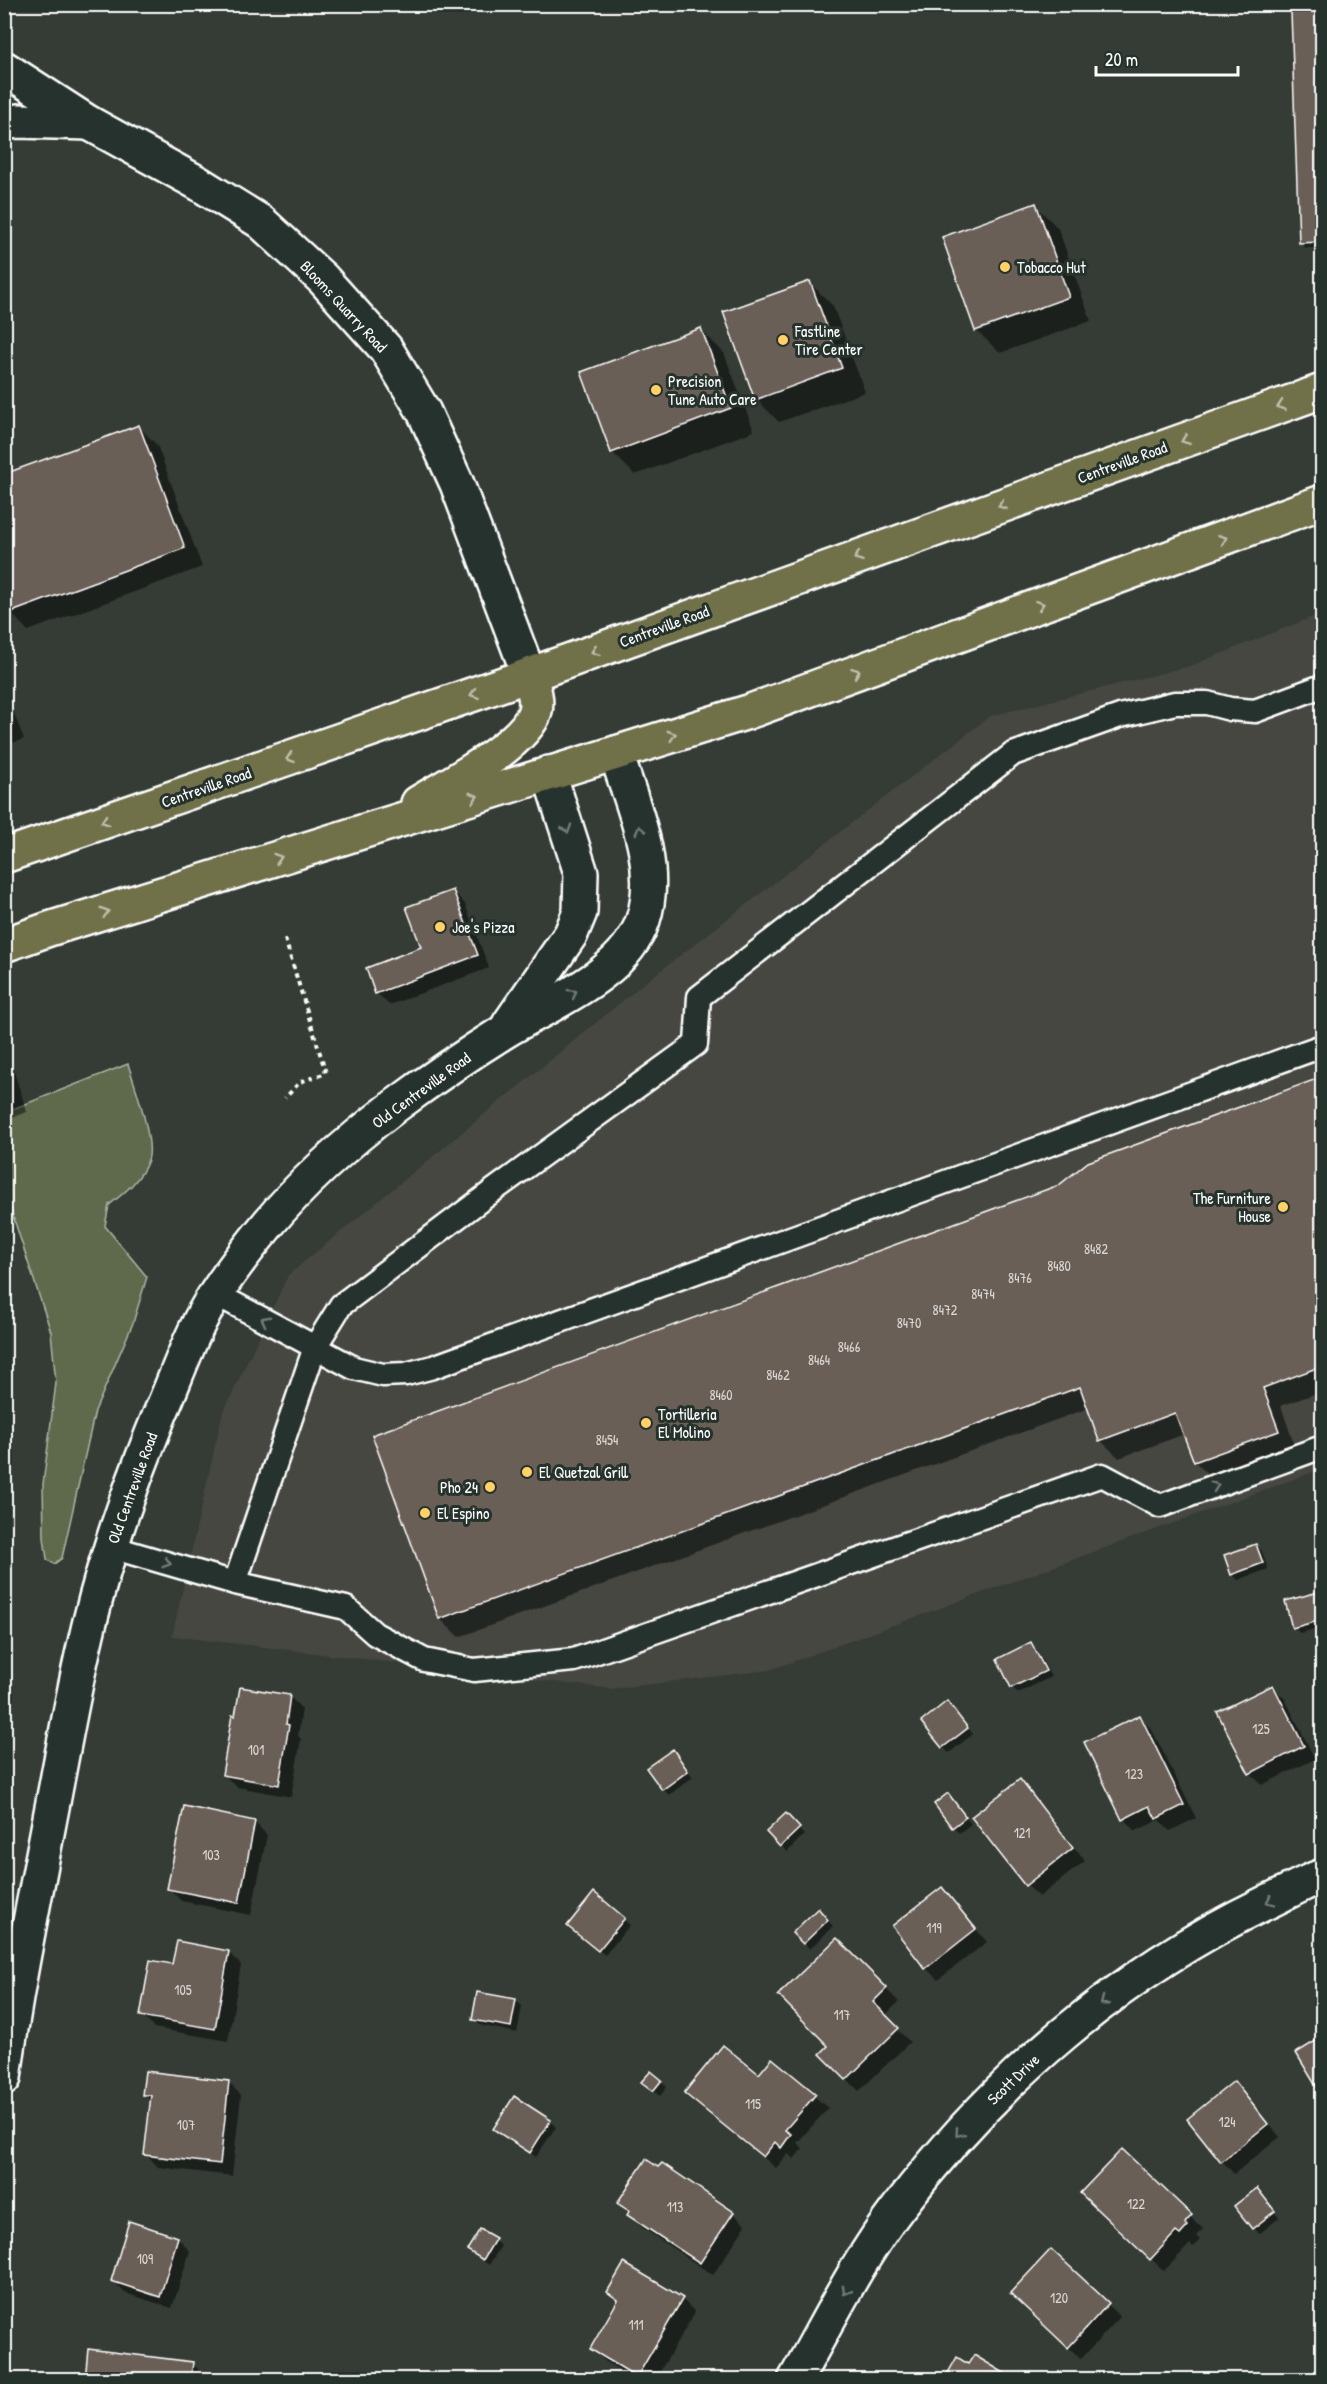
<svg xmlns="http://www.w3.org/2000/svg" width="1327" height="2384" viewBox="0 0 1327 2384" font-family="'Patrick Hand',sans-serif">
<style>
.built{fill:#44463f}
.green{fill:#5f6b4d;stroke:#afb5a6;stroke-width:1.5}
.shadow{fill:#0007}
.building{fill:#6b5f56;stroke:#fff;stroke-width:1.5}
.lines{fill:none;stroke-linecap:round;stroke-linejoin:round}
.lane-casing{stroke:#fff;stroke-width:27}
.street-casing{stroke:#fff;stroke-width:38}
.secondary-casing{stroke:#fff;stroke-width:38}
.highway-casing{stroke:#fff;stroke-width:38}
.path{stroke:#fff;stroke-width:4;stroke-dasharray:4.5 4.5;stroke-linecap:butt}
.lane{stroke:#26332d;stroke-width:22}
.street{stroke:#26332d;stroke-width:33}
.secondary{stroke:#26332d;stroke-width:33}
.highway{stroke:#70704a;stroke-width:33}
.oneway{stroke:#bfbfae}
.oneway2{stroke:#727a76}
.poi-dot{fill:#ffd166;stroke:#26332d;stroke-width:2}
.labels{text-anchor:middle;stroke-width:6;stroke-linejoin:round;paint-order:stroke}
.number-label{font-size:14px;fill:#dad7d5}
.poi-label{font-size:16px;fill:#fff;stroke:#26332d;text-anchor:start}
.street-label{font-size:16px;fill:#fff;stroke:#26332d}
</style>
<rect width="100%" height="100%" fill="#343c35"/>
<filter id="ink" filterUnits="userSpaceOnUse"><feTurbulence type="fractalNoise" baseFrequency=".0167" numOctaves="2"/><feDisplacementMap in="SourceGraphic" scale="12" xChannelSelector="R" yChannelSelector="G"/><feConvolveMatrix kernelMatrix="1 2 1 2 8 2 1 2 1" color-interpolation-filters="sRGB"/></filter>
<g filter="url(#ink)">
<path class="built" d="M1322,613V1469L770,1670L611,1689L172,1636L222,1415L288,1275L643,984L990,716L1190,666Z"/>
<path class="green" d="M128,1064C134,1083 155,1142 148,1160C141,1180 124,1193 109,1205L105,1226L147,1277L133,1323L95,1411L62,1558L54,1564L47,1559L44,1538L43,1484L56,1383L51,1332L5,1192V1112Z"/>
<g class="shadow">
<path d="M1322,13V248H1306L1300,242L1292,14Z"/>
<path d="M1035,205L1058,228L1091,321L1000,353L976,330Z"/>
<path d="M810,283L833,306L865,392L779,422L756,399Z"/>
<path d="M701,330L724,353L754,431L635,475L612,452Z"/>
<path d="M139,427L157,445L202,567L28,631L10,612L4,597V473L5,476Z"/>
<path d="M4,689L24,739L4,746Z"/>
<path d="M453,891L465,904L489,968L389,1005L377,993L422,948Z"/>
<path d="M4,1041L27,1112L4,1120Z"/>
<path d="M1322,1078V1391L1281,1406L1296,1450L1214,1480L1195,1462L1185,1434L1119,1458L1100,1440L1089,1408L459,1637L440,1619L374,1436L1059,1187L1089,1163Z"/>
<path d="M1256,1545L1262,1551L1268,1569L1238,1580L1232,1574Z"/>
<path d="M1322,1593V1627L1300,1633L1293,1627L1287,1602Z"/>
<path d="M1031,1644L1037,1650L1051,1677L1018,1693L1012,1687Z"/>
<path d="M1273,1687L1285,1699L1315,1759L1262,1785L1250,1773Z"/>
<path d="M290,1697L302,1709L298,1736L301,1739L291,1797L237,1787L224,1775Z"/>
<path d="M953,1709L973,1734L949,1753L943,1747Z"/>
<path d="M1140,1717L1152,1730L1196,1818L1170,1831L1159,1820L1136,1831L1124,1819Z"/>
<path d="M673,1751L693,1777L669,1795L663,1789Z"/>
<path d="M1020,1781L1032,1794L1085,1861L1039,1897L1027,1885Z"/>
<path d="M953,1801L971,1824L959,1833L953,1827Z"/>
<path d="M786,1815L804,1835L787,1852L769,1832Z"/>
<path d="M255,1823L267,1835L251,1915L181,1901L169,1888Z"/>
<path d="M942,1889L987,1942L938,1980L926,1968Z"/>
<path d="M594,1895L630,1925L605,1955L575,1931Z"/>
<path d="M818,1910L833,1926L810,1949L794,1933Z"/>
<path d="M837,1940L899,2002L884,2016L910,2042L859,2091L822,2054L830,2046Z"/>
<path d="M228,1952L241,1965L228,2041L154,2028L142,2015L173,1965Z"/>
<path d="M516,2000L522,2006L517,2033L480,2025L474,2019Z"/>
<path d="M1322,2039V2094L1298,2053Z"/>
<path d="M772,2060L828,2108L797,2143L803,2148L794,2159L788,2154L776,2168L686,2093L759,2076Z"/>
<path d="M661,2081L667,2087L660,2096L649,2088Z"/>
<path d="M228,2082L241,2095L232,2176L158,2167L146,2154L151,2102L144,2094Z"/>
<path d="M1234,2083L1280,2137L1234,2174L1222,2161Z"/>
<path d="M550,2121L556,2127L536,2157L495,2128Z"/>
<path d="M1122,2151L1203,2229L1196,2236L1200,2240L1193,2247L1190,2244L1164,2271L1095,2206Z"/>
<path d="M1262,2196L1279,2218L1259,2234L1253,2228Z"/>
<path d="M619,2203L733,2213L746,2225L713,2275L641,2227Z"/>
<path d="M480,2231L501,2246L489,2265L468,2250Z"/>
<path d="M178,2238L190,2251L172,2308L125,2293L112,2280Z"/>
<path d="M1051,2251L1120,2317L1081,2359L1024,2305Z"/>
<path d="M624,2265L682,2299L695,2312L655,2380H635L605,2361L592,2349L619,2302L609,2292Z"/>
<path d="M192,2363L205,2376V2380H86Z"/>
</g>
<g class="building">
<path d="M1322,11V242L1299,243L1291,12Z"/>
<path d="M1036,203L1069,297L975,331L942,237Z"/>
<path d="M810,281L842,368L755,400L723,312Z"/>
<path d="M701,328L731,408L611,453L581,372Z"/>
<path d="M139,425L185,548L9,613L4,602V474Z"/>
<path d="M453,890L478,955L375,994L366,968L421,947L406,907Z"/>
<path d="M1322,1077V1366L1263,1388L1279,1431L1194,1462L1175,1413L1099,1441L1080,1387L439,1619L372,1435L1059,1185L1088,1162Z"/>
<path d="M1256,1544L1263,1563L1231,1575L1224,1555Z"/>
<path d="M1322,1591V1620L1292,1628L1285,1601Z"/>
<path d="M1031,1642L1046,1671L1011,1688L997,1659Z"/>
<path d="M1273,1685L1304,1746L1249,1774L1217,1712Z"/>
<path d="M240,1687L290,1695L286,1724L289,1725L279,1785L222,1775L232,1715L235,1716Z"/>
<path d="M947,1701L968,1728L942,1748L921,1722Z"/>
<path d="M1140,1715L1184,1805L1156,1819L1149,1806L1122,1820L1084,1742Z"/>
<path d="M673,1749L688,1771L662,1790L646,1768Z"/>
<path d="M1020,1779L1073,1848L1025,1886L971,1817Z"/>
<path d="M948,1793L966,1817L952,1828L934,1804Z"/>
<path d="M184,1806L255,1821L239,1903L167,1889Z"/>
<path d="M786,1813L800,1828L780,1847L766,1832Z"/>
<path d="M942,1887L976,1929L925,1969L892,1926Z"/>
<path d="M594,1892L625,1918L598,1951L567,1926Z"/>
<path d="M818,1908L828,1920L803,1944L792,1933Z"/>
<path d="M837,1938L887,1988L873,2002L899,2028L846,2080L820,2054L828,2046L778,1995Z"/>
<path d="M177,1941L229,1951L215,2029L140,2016L150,1960L172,1964Z"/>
<path d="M477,1992L516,1999L511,2027L472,2020Z"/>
<path d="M1322,2037V2096L1296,2053Z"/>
<path d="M723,2045L759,2074L772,2058L816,2094L785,2130L791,2134L781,2148L775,2142L763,2157L684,2093Z"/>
<path d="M145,2071L229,2081L220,2164L144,2155L151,2095H142Z"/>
<path d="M651,2071L662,2080L653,2091L641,2082Z"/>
<path d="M1234,2081L1268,2124L1221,2162L1187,2119Z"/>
<path d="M514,2096L551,2120L530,2153L493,2129Z"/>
<path d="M1122,2149L1192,2215L1185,2223L1188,2226L1180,2235L1176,2232L1150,2260L1080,2193Z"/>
<path d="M646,2159L658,2167L662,2163L734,2212L700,2263L627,2215L629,2211L617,2203Z"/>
<path d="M1257,2188L1275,2211L1252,2229L1234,2206Z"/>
<path d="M129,2221L178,2237L160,2297L111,2281Z"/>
<path d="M480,2229L496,2238L483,2260L467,2250Z"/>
<path d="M1051,2249L1109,2303L1068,2348L1010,2293Z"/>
<path d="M624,2263L683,2298L637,2377L590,2349L618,2300L607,2292Z"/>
<path d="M88,2349L193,2362L191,2380H85Z"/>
<path d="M974,2355L1016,2380H944L957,2357L968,2364Z"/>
<path d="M1167,2372L1176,2380H1160Z"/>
</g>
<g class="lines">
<defs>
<g id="lane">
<path d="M216,1294L354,1368L383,1375L406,1374L433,1367L1322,1046"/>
<path d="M111,1547L235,1583L346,1608L375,1634L424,1660L474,1670L574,1660L1102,1475L1160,1506L1322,1447"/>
<path d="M235,1583L315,1347L341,1305L494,1190L696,1044L699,997L1013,754L1120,716L1175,703H1207L1230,709L1255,711L1322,686"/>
</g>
<g id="street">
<path d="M4,123L18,121L89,123"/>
<path d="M795,2380C828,2322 858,2260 898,2208C995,2080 1120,1973 1265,1903C1284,1894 1303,1883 1322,1876"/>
</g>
<g id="secondary">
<path d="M4,68L89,123L198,183L261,222L323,279L386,349L424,412L457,484L529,675"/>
<path d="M509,1024L571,934L580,912L581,873L549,773"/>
<path d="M4,2078C15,1992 33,1908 49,1823C67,1731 82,1636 111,1547C125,1502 142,1458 160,1414C173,1385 183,1355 197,1327C212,1294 245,1252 268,1224C305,1179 349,1141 395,1106C430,1080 468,1054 505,1031C551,1003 625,975 643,920C661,865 632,805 616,753"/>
</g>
<g id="highway">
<path d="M418,803C447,785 526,744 535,711C538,699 533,687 529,675"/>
<path d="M4,856L529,675L1322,391"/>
<path d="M4,945L49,929L748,712L1322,502"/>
</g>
</defs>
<use href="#lane" class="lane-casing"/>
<use href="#street" class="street-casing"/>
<use href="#secondary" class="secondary-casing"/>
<use href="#highway" class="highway-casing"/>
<path class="path" d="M285,939L326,1073L300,1082L285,1098"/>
<use href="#lane" class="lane"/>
<use href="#street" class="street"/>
<use href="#secondary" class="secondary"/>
<use href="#highway" class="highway"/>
</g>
<defs><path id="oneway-chevron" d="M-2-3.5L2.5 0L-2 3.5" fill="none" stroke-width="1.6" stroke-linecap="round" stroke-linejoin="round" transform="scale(1.5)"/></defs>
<g class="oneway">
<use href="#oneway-chevron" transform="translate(1281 406) rotate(161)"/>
<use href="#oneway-chevron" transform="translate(1185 440) rotate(160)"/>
<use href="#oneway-chevron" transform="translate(1002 505) rotate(160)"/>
<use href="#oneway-chevron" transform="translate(1223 539) rotate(-20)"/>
<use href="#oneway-chevron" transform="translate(858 557) rotate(160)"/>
<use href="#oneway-chevron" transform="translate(1040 605) rotate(-20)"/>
<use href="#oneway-chevron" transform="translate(595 651) rotate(160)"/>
<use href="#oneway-chevron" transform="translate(856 672) rotate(-20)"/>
<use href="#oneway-chevron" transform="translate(474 694) rotate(161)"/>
<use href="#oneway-chevron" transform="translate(672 735) rotate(-17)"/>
<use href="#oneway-chevron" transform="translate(290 758) rotate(161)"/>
<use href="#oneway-chevron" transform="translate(474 797) rotate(-17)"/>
<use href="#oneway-chevron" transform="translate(105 821) rotate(161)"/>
<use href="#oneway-chevron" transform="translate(278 858) rotate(-17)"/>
<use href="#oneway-chevron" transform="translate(105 912) rotate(-17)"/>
</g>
<g class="oneway2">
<use href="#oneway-chevron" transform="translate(567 829) rotate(72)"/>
<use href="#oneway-chevron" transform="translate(640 830) rotate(-104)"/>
<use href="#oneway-chevron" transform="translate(573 993) rotate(-30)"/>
<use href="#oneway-chevron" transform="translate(265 1320) rotate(-152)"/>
<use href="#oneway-chevron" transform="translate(1215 1486) rotate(-20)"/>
<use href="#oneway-chevron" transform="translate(167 1563) rotate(16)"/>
<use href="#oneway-chevron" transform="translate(1270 1901) rotate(154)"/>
<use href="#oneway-chevron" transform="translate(1104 2002) rotate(142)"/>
<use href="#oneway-chevron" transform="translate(959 2133) rotate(131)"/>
<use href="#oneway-chevron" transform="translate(846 2291) rotate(120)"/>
</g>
</g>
<g class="poi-dot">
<circle cx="1005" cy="267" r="6"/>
<circle cx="783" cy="340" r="6"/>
<circle cx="656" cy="390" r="6"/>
<circle cx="440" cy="927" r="6"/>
<circle cx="1283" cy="1207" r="6"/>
<circle cx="646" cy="1423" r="6"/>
<circle cx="527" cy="1472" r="6"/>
<circle cx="490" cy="1487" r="6"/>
<circle cx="425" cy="1513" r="6"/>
</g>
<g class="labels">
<g class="number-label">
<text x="1096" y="1254">8482</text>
<text x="1059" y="1271">8480</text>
<text x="1020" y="1283">8476</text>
<text x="983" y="1299">8474</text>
<text x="945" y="1315">8472</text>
<text x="909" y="1328">8470</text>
<text x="849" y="1352">8466</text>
<text x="819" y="1365">8464</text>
<text x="778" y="1380">8462</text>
<text x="721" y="1400">8460</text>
<text x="607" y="1445">8454</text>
<text x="1261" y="1734">125</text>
<text x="256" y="1755">101</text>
<text x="1134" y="1779">123</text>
<text x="1022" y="1838">121</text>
<text x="211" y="1860">103</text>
<text x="934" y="1933">119</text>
<text x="183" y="1995">105</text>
<text x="842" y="2020">117</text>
<text x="753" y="2109">115</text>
<text x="1227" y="2127">124</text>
<text x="186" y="2130">107</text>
<text x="1136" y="2209">122</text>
<text x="675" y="2212">113</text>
<text x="145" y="2264">109</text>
<text x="1059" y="2303">120</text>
<text x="636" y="2330">111</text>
</g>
<g class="poi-label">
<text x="1017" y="273">Tobacco Hut</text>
<text x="795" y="337">Fastline<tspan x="795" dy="18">Tire Center</tspan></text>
<text x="668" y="387">Precision<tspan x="668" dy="18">Tune Auto Care</tspan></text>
<text x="452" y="933">Joe's Pizza</text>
<text x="1271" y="1204" text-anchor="end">The Furniture<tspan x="1271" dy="18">House</tspan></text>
<text x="658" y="1420">Tortilleria<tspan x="658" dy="18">El Molino</tspan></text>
<text x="539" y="1478">El Quetzal Grill</text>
<text x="478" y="1493" text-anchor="end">Pho 24</text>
<text x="437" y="1519">El Espino</text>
</g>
<g class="street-label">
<text transform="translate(344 306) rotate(47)" y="6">Blooms Quarry Road</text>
<text transform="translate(1122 462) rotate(-20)" y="6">Centreville Road</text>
<text transform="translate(664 626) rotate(-20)" y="6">Centreville Road</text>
<text transform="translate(206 787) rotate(-19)" y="6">Centreville Road</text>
<text transform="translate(421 1090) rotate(-36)" y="6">Old Centreville Road</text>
<text transform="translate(132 1488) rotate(-70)" y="6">Old Centreville Road</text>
<text transform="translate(1013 2079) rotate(-44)" y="6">Scott Drive</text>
</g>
</g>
<rect width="1327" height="2384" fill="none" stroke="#26332d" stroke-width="24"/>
<rect x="12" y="12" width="1303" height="2360" fill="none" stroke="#fff" stroke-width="2" filter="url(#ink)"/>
<path d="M1096 66v9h142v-9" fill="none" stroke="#ffffff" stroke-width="3"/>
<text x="1105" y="66" font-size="18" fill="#ffffff" stroke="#26332d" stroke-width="4.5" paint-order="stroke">20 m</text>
</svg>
